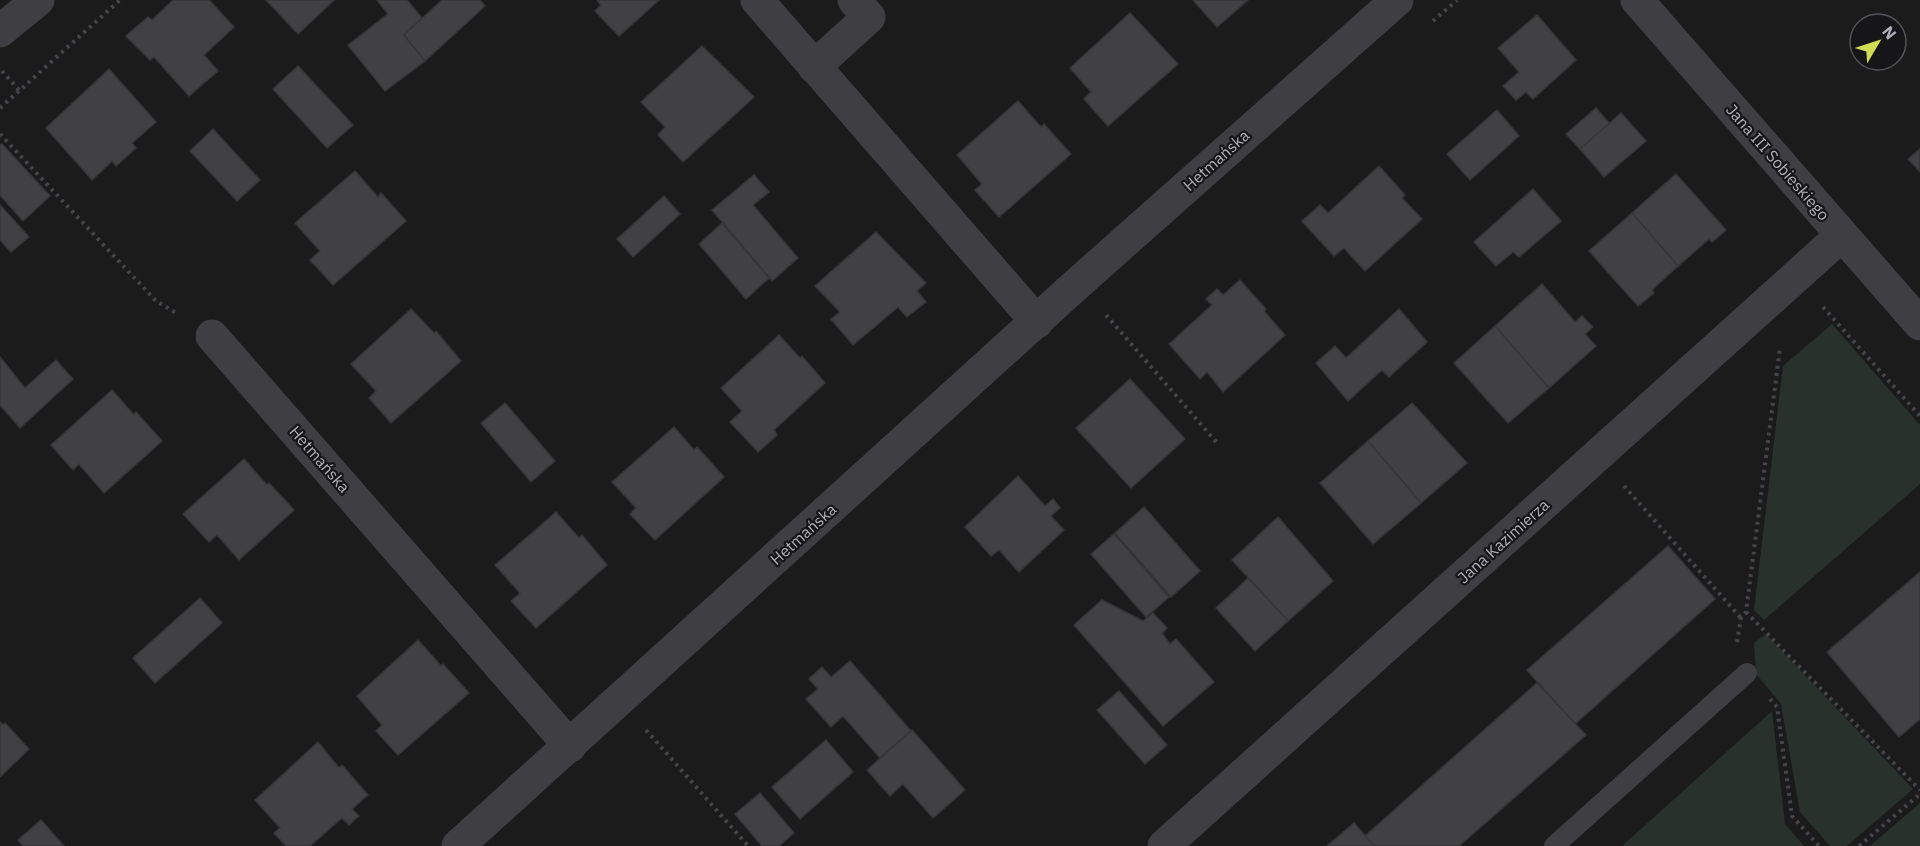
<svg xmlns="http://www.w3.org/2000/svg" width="1920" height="846" viewBox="0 0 1920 846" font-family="'IBM Plex Sans',sans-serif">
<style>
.green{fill:#29312d}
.building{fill:#414043;stroke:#363538;stroke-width:1.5}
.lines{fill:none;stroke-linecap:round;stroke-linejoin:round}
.path{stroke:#45444a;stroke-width:4;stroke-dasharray:3 4.5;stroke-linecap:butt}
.service{stroke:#3f3e43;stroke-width:20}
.minor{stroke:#3f3e43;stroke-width:33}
.tertiary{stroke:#3f3e43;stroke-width:33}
.labels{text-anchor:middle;stroke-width:4.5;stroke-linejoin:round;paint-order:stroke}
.street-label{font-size:16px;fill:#b0afba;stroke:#161517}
</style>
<rect width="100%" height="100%" fill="#1b1b1c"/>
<g class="green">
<path d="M1832,324L1920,425V484L1764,620L1754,610L1783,366Z"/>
<path d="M1766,634L1913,789L1847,846H1830L1800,812L1781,704L1756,674L1754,643Z"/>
<path d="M1772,711L1785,824L1804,846H1622Z"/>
<path d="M1920,803V846H1870Z"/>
</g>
<g class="building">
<path d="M173,0H209L234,27L204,55L218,71L189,96L154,57L150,60L126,36L148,17L152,20Z"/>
<path d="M266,0H334L298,34Z"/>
<path d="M377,0H407L422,18L404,35L425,61L385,91L348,45L388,14Z"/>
<path d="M442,0H480L485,6L425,61L404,35Z"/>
<path d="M597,0H659L619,36L595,11L601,5Z"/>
<path d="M1193,0H1248L1217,27Z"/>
<path d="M1130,13L1178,64L1108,126L1084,99L1091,92L1070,68Z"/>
<path d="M1537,15L1576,60L1533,99L1526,92L1516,100L1503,86L1519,72L1498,48Z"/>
<path d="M702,46L754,97L683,162L658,135L665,127L641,102Z"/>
<path d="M298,66L353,125L327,148L273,89Z"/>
<path d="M109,69L156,122L132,143L136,148L116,166L112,161L92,180L46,128Z"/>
<path d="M1018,101L1041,127L1044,124L1071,154L999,217L975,190L982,184L957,155Z"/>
<path d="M1596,108L1610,124L1580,149L1566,134Z"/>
<path d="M1497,110L1519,136L1470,180L1447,154Z"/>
<path d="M1621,113L1646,141L1604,177L1580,149Z"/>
<path d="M213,129L260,180L237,201L190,151Z"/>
<path d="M2,144L50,196L23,221L0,195V145Z"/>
<path d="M1920,149V172L1908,159Z"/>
<path d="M1379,166L1405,195L1402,198L1422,219L1365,271L1344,248L1334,256L1302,221L1320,205L1328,213Z"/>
<path d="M355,171L378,197L381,193L406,221L333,285L310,260L320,251L295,223Z"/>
<path d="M1676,174L1726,230L1712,242L1709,239L1678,266L1632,213Z"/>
<path d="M754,175L769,192L753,205L798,258L772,281L712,210Z"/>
<path d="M1533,189L1561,221L1519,257L1513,252L1496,266L1474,242Z"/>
<path d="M664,196L680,214L633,257L617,239Z"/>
<path d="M0,205L29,237L11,252L0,240Z"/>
<path d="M1632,213L1678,266L1652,290L1654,293L1638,306L1589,251Z"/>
<path d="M722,223L769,278L746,299L699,244Z"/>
<path d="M876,232L926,283L917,291L926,302L907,317L898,307L853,345L831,319L840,312L815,286Z"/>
<path d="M1240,280L1266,309L1264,311L1285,335L1223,392L1207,372L1200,379L1169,344L1212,305L1206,299L1217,289L1223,295Z"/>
<path d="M1542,284L1575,322L1582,316L1593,327L1585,334L1596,346L1549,388L1495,326Z"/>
<path d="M411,309L434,333L436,331L461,361L391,423L369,398L376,391L351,364Z"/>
<path d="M1399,309L1427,342L1389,377L1382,370L1348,401L1316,363L1335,346L1346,358Z"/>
<path d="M1495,326L1549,388L1508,423L1454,363Z"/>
<path d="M779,335L800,358L802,356L825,383L774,430L777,435L758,452L730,422L742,411L721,388Z"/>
<path d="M0,357L25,388L56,360L73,379L20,428L0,405Z"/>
<path d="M1130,379L1185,439L1131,488L1076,428Z"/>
<path d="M112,390L134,415L136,412L162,441L104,493L79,464L73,470L51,445Z"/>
<path d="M505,403L555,461L531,482L481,423Z"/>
<path d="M1412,403L1467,463L1421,503L1368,441Z"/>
<path d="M674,427L694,450L697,447L724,477L655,540L630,514L636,508L612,482Z"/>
<path d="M1368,441L1421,503L1373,544L1320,483Z"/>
<path d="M244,459L267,485L269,483L294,510L239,560L217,535L209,542L183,514Z"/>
<path d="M1018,476L1045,506L1053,499L1060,508L1051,516L1064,530L1019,572L999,550L991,556L965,527Z"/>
<path d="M1144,507L1200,571L1171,597L1115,533Z"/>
<path d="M556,512L579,538L582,535L607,565L536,628L511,601L520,593L495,565Z"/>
<path d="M1278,517L1333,581L1288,621L1232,560Z"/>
<path d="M1114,534L1169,597L1146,617L1091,554Z"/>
<path d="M1668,546L1715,599L1575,724L1527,670Z"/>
<path d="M1920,572V719L1899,737L1827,652Z"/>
<path d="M1248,578L1288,621L1255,651L1216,608Z"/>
<path d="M200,598L222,623L155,683L133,658Z"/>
<path d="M1102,600L1143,621L1153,613L1167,628L1162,633L1170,644L1176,639L1214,682L1163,726L1074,625Z"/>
<path d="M418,640L441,666L443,664L469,693L398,755L376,731L382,725L357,696Z"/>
<path d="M850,661L911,731L880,758L843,716L831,727L806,699L818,689L809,679L822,667L831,677Z"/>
<path d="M1537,683L1586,735L1459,846H1374L1365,836Z"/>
<path d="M1119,691L1167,745L1145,764L1097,710Z"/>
<path d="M0,722L3,725L5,723L29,749L0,777Z"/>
<path d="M912,730L965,790L933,818L903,784L890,796L867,770Z"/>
<path d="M826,740L853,772L800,819L772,787Z"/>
<path d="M318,742L339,768L342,765L368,795L352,809L359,816L349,825L342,818L310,846H286L274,833L280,828L255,800Z"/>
<path d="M760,793L794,833L779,846H762L735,814Z"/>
<path d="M41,820L64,846H23L18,840Z"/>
<path d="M1354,823L1374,846H1327Z"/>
</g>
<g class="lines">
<g class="path">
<path d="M1433,21L1457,0"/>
<path d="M2,71L19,90"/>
<path d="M0,108L120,0"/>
<path d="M0,134L156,301L178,314"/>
<path d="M1823,307L1920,416"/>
<path d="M1106,315L1218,444"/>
<path d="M1624,486L1741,618"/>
<path d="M1746,612L1920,790"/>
<path d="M1737,642L1741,618L1746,612L1780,348"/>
<path d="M1770,699L1777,707L1792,816L1819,846"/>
<path d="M646,730L748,846"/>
<path d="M1859,846L1920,794"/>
</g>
<path class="service" d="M1554,846L1747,673"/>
<g class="minor">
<path d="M757,0L1037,322"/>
<path d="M1637,0L1920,324"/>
<path d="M814,67L869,17L854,0"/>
<path d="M212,336L570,746"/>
<path d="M458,846L1077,284L1397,0"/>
<path d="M1164,846L1842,235"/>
</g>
<path class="tertiary" d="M0,31L38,0"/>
</g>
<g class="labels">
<g class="street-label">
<text transform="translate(1216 160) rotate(-42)" y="6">Hetmańska</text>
<text transform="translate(1778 162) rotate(49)" y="6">Jana III Sobieskiego</text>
<text transform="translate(320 459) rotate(49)" y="6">Hetmańska</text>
<text transform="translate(803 534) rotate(-42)" y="6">Hetmańska</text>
<text transform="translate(1503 541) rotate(-42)" y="6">Jana Kazimierza</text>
</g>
</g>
<g transform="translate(1878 42) rotate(51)"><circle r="28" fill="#161517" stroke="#545358" stroke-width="1.5"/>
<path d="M0-4.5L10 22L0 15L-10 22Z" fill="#d0dc53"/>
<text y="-9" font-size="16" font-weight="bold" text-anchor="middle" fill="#b0afba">N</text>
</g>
</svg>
